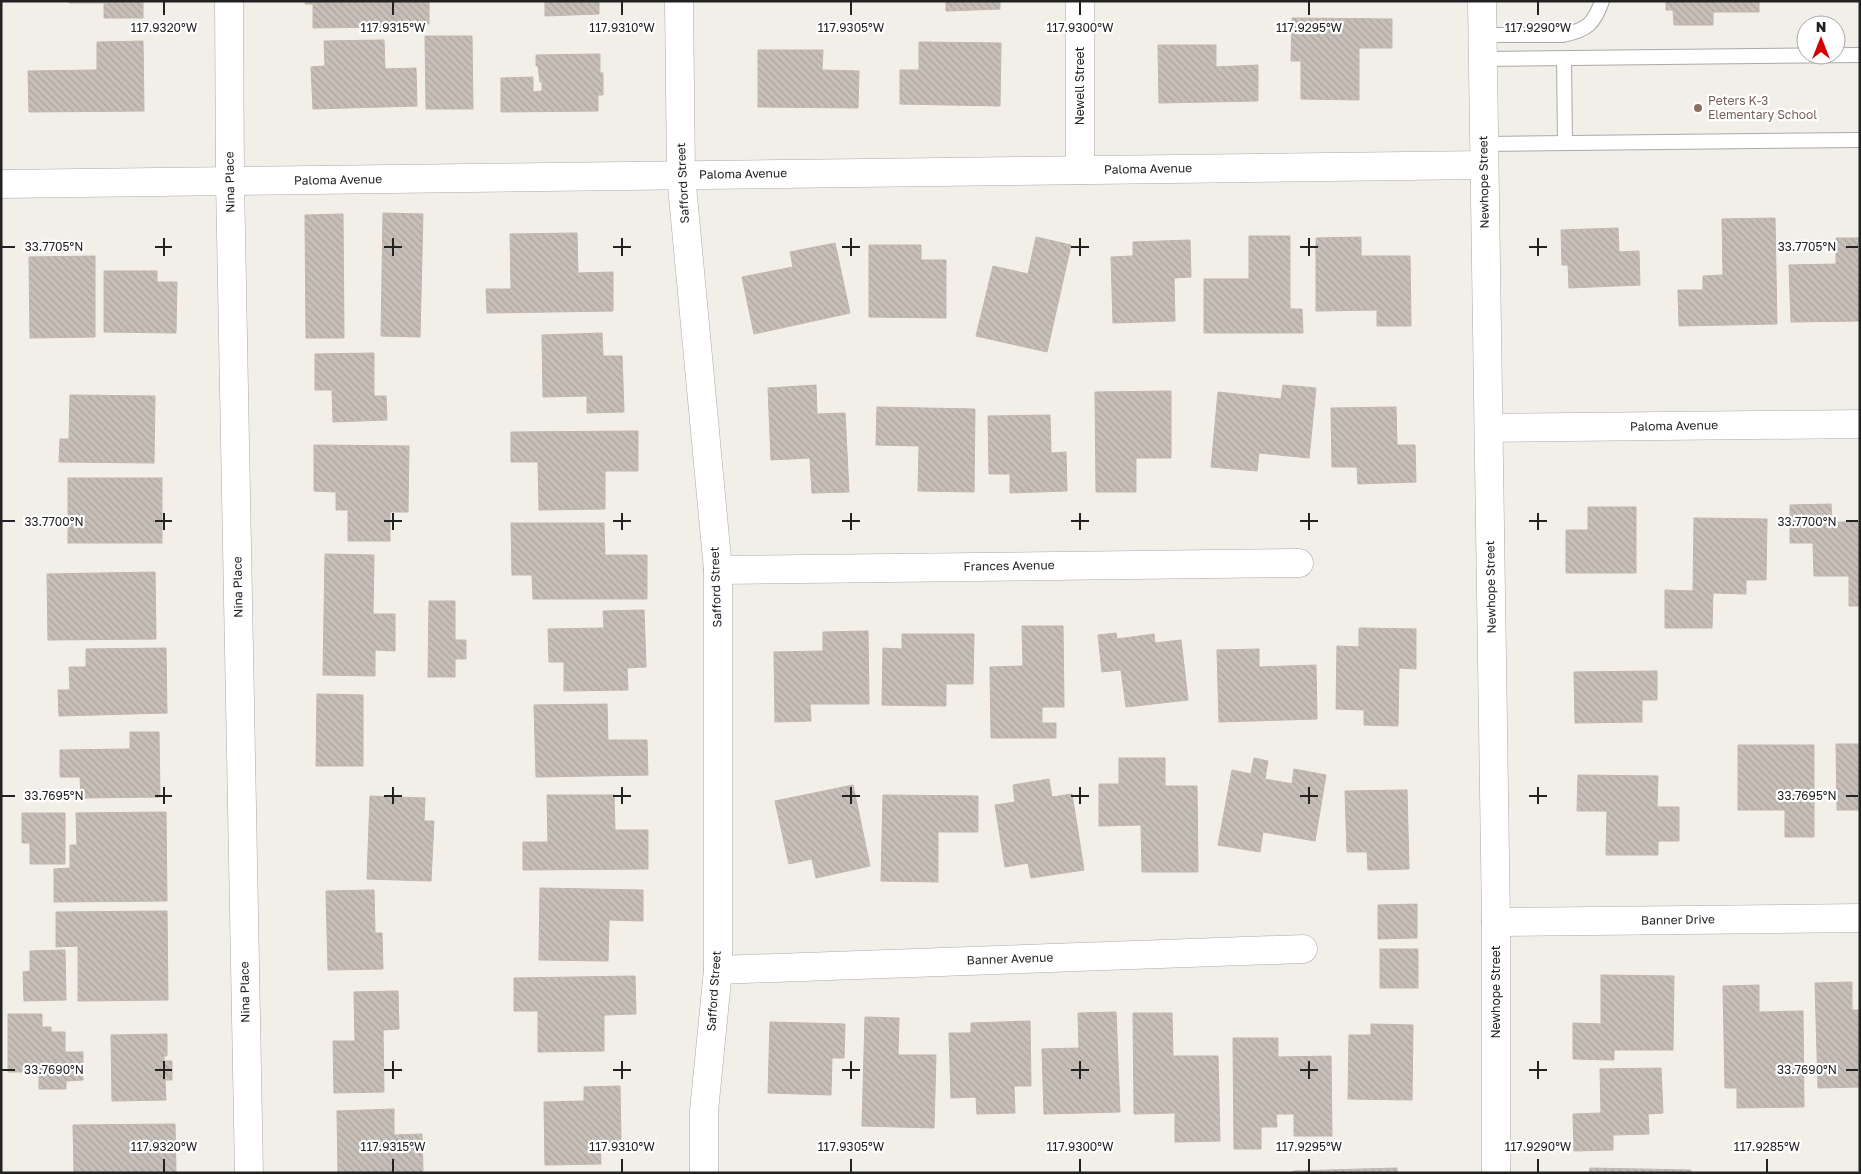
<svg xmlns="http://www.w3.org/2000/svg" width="1861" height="1174" viewBox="0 0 1861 1174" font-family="'Golos Text',sans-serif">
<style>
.building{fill:url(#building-back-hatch);stroke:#c4b6ab}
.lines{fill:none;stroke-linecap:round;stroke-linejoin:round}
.service-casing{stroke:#a9a9a9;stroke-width:16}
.minor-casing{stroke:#a9a9a9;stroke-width:29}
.tertiary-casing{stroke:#a9a9a9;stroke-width:29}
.service{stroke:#fff;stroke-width:14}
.minor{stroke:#fff;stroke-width:28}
.tertiary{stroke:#fff;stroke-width:28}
.ticks{fill:none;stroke:#222;stroke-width:2}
.education-dot{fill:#8d6e63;stroke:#fff;stroke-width:2}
.labels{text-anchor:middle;stroke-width:4.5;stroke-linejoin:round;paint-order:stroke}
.street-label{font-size:12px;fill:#222;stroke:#fff}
.education-label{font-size:12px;fill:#785e54;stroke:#fff;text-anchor:start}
.ticks-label{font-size:12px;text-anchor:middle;fill:#222;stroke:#fff;stroke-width:4.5;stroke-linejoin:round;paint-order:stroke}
</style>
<defs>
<pattern id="building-back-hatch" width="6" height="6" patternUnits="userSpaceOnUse" patternTransform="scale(1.25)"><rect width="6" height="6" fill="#c7bfb8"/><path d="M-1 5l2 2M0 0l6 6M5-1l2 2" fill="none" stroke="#aba49e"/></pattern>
</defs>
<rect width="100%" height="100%" fill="#f2efe9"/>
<g class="building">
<path d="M69,1H143V18H104V3H69Z"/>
<path d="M305,1H429V24H386V27L313,28V4H305Z"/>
<path d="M545,1H599V14L545,16Z"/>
<path d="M946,1H1000V9L946,11Z"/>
<path d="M1666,1H1759V12H1713V25H1674L1673,10H1666Z"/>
<path d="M1292,18L1392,19V48H1359V100L1301,99V61H1291Z"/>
<path d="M425,36H472L473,109H426Z"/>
<path d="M384,40L385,69L416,68L417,106L313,109L311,67L325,66L324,41Z"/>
<path d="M143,41L144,111L29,112L28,71L97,70V42Z"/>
<path d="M919,42L1001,43L1000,106L900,104V70H919Z"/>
<path d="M1158,45H1216V67L1258,65V101L1159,103Z"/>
<path d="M758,50H823L822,70L859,71L858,108L758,107Z"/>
<path d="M600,54V73H603V95H598V111L501,112V78L533,77V92L542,91V82H540L538,66H536V55Z"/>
<path d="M383,213L423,214L420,337L381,336Z"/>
<path d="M343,214L344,338H306L305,215Z"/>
<path d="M1775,218L1777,324L1679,326L1678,290H1703V276L1723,275L1722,219Z"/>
<path d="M1618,228L1619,252L1639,251L1640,285L1569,288L1568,265H1562L1561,230Z"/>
<path d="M577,233L578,273L613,272V311L487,313L486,289H511L510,234Z"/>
<path d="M1249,236H1290V309H1302L1303,333H1204V279H1249Z"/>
<path d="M1036,237L1071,245L1047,352L976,336L993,266L1028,274Z"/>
<path d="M1361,237V256H1410L1411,326H1377V310L1316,311V238Z"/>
<path d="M1836,238H1860V321L1791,322L1789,265L1836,264Z"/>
<path d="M1190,240L1191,277L1174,278L1175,321L1113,323L1111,257L1133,256V242Z"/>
<path d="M835,243L850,313L754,334L742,277L793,267L790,252Z"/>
<path d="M869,245H921V260H946V318L869,317Z"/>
<path d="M95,256V337L30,338L29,257Z"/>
<path d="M104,271H157V282H177L176,333L104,332Z"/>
<path d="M602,333L603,356H622L624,412L587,413V396L543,397L542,335Z"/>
<path d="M374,353V396H386L387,420L333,422L332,390H315V354Z"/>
<path d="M816,385L817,414L845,413L849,492L812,493L810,458L771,460L768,388Z"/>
<path d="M1283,385L1316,388L1309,458L1259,453L1257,471L1211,467L1218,392L1281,399Z"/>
<path d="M1171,391V458H1136V492H1096L1095,392Z"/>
<path d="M70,395L155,396L154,463L59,462L60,439H69Z"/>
<path d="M877,407L975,409L974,492L918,491L919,446L876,445Z"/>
<path d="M1396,407L1397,445H1415L1416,482L1358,484L1357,467H1332L1331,408Z"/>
<path d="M1050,415L1051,453L1066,452L1067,491L1010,493V474H989L988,416Z"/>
<path d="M638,431V471H605V509L539,510L538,462H511V432Z"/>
<path d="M314,445L409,446L408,512H390V541H348V510H336V492L314,491Z"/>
<rect x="68" y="478" width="94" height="65"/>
<path d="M1831,504L1832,522H1860V606H1849V576H1814L1813,543H1790V505Z"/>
<path d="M1588,507H1636V573H1566V530H1588Z"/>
<path d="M1694,518L1767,519L1766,580H1746V594L1713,593L1712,628H1665V590L1693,591Z"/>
<path d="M511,523H604L605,555H647V599H533L532,575H512Z"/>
<path d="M325,554L374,555L373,614H395V651L375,650V676L323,675Z"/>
<path d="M155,572L156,639L48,640L47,574Z"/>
<path d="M429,601H455V640H466V659H455V677H428Z"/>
<path d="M644,610L646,667L627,668L628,690L564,691V662H549L548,629L604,628L603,611Z"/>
<path d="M1022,626H1063L1064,707H1042V723H1056V738H991L990,667L1023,666Z"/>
<path d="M1359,628L1416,629V669L1399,668L1398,726L1364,725V710L1336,709L1337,646L1359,647Z"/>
<path d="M868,631L869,704H810L811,721L775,722L774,652L823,651V632Z"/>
<path d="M1116,633L1117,639L1154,634L1155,643L1181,640L1188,700L1126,707L1121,670L1102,672L1098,635Z"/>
<path d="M902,634H974L973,684H946V706L882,705L883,648L902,649Z"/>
<path d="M166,648L167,713L59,716L58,690H70L69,667H86V649Z"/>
<path d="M1259,649V667L1316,665L1317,719L1219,722L1217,650Z"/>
<path d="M1657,671V700H1642V722L1575,723L1574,672Z"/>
<path d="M317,694L363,695V766H316Z"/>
<path d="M607,704L608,740H647L648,775L536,777L534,705Z"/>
<path d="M130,732H159L160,797L81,798L80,777H60V750L130,749Z"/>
<path d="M1836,744H1860V810H1837Z"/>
<path d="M1738,745H1814V837H1785V810H1738Z"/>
<path d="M1119,758H1165V786H1197L1198,872H1142L1141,825L1099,826V784H1119Z"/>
<path d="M1254,758L1268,761L1265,779L1292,784L1294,769L1326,775L1315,841L1263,832L1260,852L1218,845L1232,770L1251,774Z"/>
<path d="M1578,775L1658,776L1657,807H1679V841H1658V855H1606L1607,811H1577Z"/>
<path d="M1049,779L1052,797L1072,794L1084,870L1031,878L1028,863L1005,867L995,805L1015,802L1013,785Z"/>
<path d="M853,785L870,866L816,878L812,859L789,864L775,801Z"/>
<path d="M1407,790L1409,869L1368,870L1367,852H1347L1345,791Z"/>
<path d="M547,795H614L615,830H648V869L523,870V842H548Z"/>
<path d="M883,795L978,796V832H938V882L881,881Z"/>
<path d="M370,796L425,798L424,821H434L431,881L367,879Z"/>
<path d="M166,812L167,901L54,902V869L70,868V845H77L76,813Z"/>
<path d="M22,813H65V864H30V843H22Z"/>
<path d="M540,888L643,890V921L609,920L608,961L539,960Z"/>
<path d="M374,890L375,933H382L383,969L328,970L326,891Z"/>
<path d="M1417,904V938L1378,939V905Z"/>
<path d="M167,911L168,1000L78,1001V946L56,947V912Z"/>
<rect x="1380" y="949" width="38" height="39"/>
<path d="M65,950L66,1000L24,1001L23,972L30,971V951Z"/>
<path d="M1601,975L1674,976L1673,1050H1614V1060L1573,1059V1023L1601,1024Z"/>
<path d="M635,976L636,1014L604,1015V1051L538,1052V1011H514V978Z"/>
<path d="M1852,982V1010H1860V1087L1818,1088L1815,983Z"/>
<path d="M1759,985V1012L1803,1011L1804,1107L1737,1108V1088H1725L1723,986Z"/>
<path d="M398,991L399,1029L383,1030L384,1092L334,1093L333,1041H355L354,992Z"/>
<path d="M1116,1012L1120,1112L1044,1114L1042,1049L1079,1048L1078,1013Z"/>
<path d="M1133,1013H1172L1173,1056H1218L1220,1141L1175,1142V1113L1134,1114Z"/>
<path d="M8,1014H42V1027H51V1032H65V1052H83V1080L66,1081V1089H39V1072H8Z"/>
<path d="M865,1017L899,1018L898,1055H936L934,1128L862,1126Z"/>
<path d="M1030,1021L1031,1086H1014L1015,1113L977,1114L976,1097L951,1098L949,1033H971V1023Z"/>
<path d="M770,1022L845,1024L844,1058H832L831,1095L768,1093Z"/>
<path d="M1371,1024L1413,1025L1412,1100L1348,1099L1349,1035H1371Z"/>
<path d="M167,1034V1056H164V1061H172V1080H165L166,1100L112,1101L111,1035Z"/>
<path d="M1233,1038H1278V1057L1331,1056L1332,1136H1294V1114H1276L1277,1127H1261V1149H1234Z"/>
<path d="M1661,1068L1663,1113L1648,1114L1649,1134L1613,1135V1150L1574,1151L1573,1114L1601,1113L1600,1069Z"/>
<path d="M620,1086L621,1142H600L601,1164L545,1165L544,1102L584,1101V1087Z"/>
<path d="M394,1109V1135L422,1134L423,1173H338L337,1111Z"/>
<path d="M175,1124L176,1173H74L73,1125Z"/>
<path d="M1397,1168V1173H1293V1171Z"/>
<path d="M1590,1168L1691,1170V1173H1589Z"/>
</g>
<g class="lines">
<defs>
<g id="service">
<path d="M1482,35H1563C1587,30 1594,24 1602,1"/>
<path d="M1483,59L1860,55"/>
<path d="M1564,59L1565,143"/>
<path d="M1484,144L1860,140"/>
</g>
<g id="minor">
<path d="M229,1L230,181L249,1173"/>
<path d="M679,1L681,175L718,570V970L704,1111V1173"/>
<path d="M1080,1V170"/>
<path d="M1489,428L1860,424"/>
<path d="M718,570L1299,563"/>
<path d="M718,970L1303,949"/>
</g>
<g id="tertiary">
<path d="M1482,1L1496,922V1173"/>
<path d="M1,184L1484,165"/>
<path d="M1496,922L1860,918"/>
</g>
</defs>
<use href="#service" class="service-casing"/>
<use href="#minor" class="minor-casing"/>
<use href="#tertiary" class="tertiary-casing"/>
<use href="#service" class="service"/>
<use href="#minor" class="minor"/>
<use href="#tertiary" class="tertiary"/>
</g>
<path class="ticks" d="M164,2V15M393,2V15M622,2V15M851,2V15M1080,2V15M1309,2V15M1538,2V15M164,238V256M393,238V256M622,238V256M851,238V256M1080,238V256M1309,238V256M1538,238V256M2,247H15M155,247H172M384,247H402M613,247H631M842,247H860M1071,247H1089M1300,247H1318M1529,247H1547M1846,247H1858M164,513V530M393,513V530M622,513V530M851,513V530M1080,513V530M1309,513V530M1538,513V530M2,521H15M155,521H172M384,521H402M613,521H631M842,521H860M1071,521H1089M1300,521H1318M1529,521H1547M1846,521H1858M164,787V804M393,787V804M622,787V804M851,787V804M1080,787V804M1309,787V804M1538,787V804M2,796H15M155,796H172M384,796H402M613,796H631M842,796H860M1071,796H1089M1300,796H1318M1529,796H1547M1846,796H1858M164,1061V1079M393,1061V1079M622,1061V1079M851,1061V1079M1080,1061V1079M1309,1061V1079M1538,1061V1079M2,1070H15M155,1070H172M384,1070H402M613,1070H631M842,1070H860M1071,1070H1089M1300,1070H1318M1529,1070H1547M1846,1070H1858M164,1159V1172M393,1159V1172M622,1159V1172M851,1159V1172M1080,1159V1172M1309,1159V1172M1538,1159V1172M1767,1159V1172"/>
<circle class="education-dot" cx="1698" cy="108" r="5"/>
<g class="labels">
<g class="street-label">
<text transform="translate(1080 86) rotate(-90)" y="4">Newell Street</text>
<text transform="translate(1148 169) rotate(-1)" y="4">Paloma Avenue</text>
<text transform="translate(743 174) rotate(-1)" y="4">Paloma Avenue</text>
<text transform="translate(338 180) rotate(-1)" y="4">Paloma Avenue</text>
<text transform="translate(230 182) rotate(-91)" y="4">Nina Place</text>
<text transform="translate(1484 182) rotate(-91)" y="4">Newhope Street</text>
<text transform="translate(683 183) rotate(-93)" y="4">Safford Street</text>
<text transform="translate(1674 426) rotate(-1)" y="4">Paloma Avenue</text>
<text transform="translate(1009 566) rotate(-1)" y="4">Frances Avenue</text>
<text transform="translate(238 587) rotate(-91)" y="4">Nina Place</text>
<text transform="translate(716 587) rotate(-92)" y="4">Safford Street</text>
<text transform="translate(1491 587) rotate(-91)" y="4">Newhope Street</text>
<text transform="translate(1678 920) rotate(-1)" y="4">Banner Drive</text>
<text transform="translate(1010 959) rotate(-2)" y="4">Banner Avenue</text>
<text transform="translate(714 991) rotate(-86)" y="4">Safford Street</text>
<text transform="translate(245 992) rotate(-91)" y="4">Nina Place</text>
<text transform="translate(1496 992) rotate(-90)" y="4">Newhope Street</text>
</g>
<g class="education-label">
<text x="1708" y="105">Peters K-3<tspan x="1708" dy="14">Elementary School</tspan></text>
</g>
</g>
<g class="ticks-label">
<text x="164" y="32">117.9320°W</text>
<text x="393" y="32">117.9315°W</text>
<text x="622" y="32">117.9310°W</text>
<text x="851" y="32">117.9305°W</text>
<text x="1080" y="32">117.9300°W</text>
<text x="1309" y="32">117.9295°W</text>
<text x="1538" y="32">117.9290°W</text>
<text x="54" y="251">33.7705°N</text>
<text x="1807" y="251">33.7705°N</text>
<text x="54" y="526">33.7700°N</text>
<text x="1807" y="526">33.7700°N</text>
<text x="54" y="800">33.7695°N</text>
<text x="1807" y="800">33.7695°N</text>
<text x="54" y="1074">33.7690°N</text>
<text x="1807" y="1074">33.7690°N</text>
<text x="164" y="1151">117.9320°W</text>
<text x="393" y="1151">117.9315°W</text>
<text x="622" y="1151">117.9310°W</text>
<text x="851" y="1151">117.9305°W</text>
<text x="1080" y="1151">117.9300°W</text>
<text x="1309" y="1151">117.9295°W</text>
<text x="1538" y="1151">117.9290°W</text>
<text x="1767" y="1151">117.9285°W</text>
</g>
<rect width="1861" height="1174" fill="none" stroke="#222222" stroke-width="5"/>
<g transform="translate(1821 40)"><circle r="24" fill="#ffffff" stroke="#a7a7a7"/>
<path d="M0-4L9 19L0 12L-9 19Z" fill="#d40000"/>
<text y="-8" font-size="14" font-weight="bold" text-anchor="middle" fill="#222222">N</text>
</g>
</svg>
